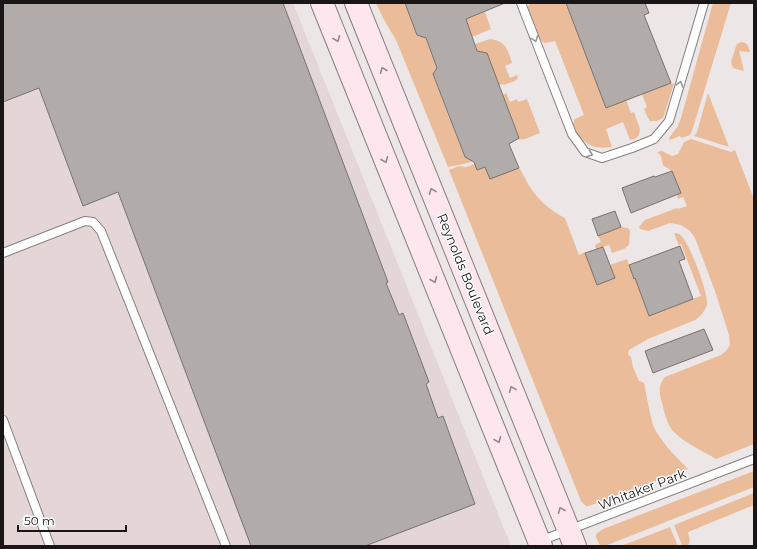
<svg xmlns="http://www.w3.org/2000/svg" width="757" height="549" viewBox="0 0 757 549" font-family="Montserrat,sans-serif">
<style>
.built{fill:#e4d6d6}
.green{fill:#ebbc9a}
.building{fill:#b1acaa;stroke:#777270}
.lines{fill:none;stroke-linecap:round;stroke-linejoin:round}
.lane-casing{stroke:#857f7f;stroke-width:10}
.secondary-casing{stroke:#857f7f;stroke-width:24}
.lane{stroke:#fff;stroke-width:8}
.secondary{stroke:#fee6ef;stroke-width:22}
.oneway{stroke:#96888d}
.oneway2{stroke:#979696}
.labels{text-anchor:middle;stroke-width:3;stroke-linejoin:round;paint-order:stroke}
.street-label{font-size:13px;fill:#181616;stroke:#fff}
</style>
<rect width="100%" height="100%" fill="#ece6e6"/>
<path class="built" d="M3,3H293L511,546H3Z"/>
<g class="green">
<path d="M376,3H405L417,34L418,36L425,37L437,68L433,75L464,156L465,157L474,161C465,164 457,165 448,167L396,40L383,18Z"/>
<path d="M531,3H566L606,108L626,100L631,113L634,112L640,129L639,135L635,139L630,140L623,122L606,129L612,147C607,148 601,148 596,147C585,145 568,130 575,119L584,115L555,41L545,43L540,40L527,7Z"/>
<path d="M713,3H731L692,131L690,135L681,138L680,136L670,140L669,138L678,126L681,118Z"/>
<path d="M485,12L491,29L472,37L466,19Z"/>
<path d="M490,39C506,41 508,50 512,63L505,66L510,78L517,75L518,78L515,81L504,85L503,84L499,85L487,54L483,52L476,55L472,45Z"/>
<path d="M741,42C747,42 748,46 750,51L749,52L739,51L744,71L733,68L731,62L736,46L737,44Z"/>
<path d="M671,83L674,84L663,118L657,121H650L647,116L644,109L647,107L642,94Z"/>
<path d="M506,93L510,102L517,99L518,102L527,99L540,133L525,139L516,140L519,138L518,135L503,95Z"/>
<path d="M708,93L729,147L694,136L697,132Z"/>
<path d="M691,139L731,152L735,150L754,199V444L716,459C703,451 678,440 670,427C666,420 664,411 662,403C659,393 658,385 665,377L721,355L726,351L730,345L729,335L715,291L695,238L690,231L681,225L670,223L648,231L640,229L639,227L645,220L677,208L678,209L687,206L683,197L678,199L676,191L679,189L672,171L663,165L661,156L657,152L662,151L672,156L678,154L684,142Z"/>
<path d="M475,164L477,170L485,167L519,168C523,173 526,181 530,187C538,200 551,211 565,218L579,255L585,252V253L615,278L610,265L627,259L634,278H635L664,310H667L671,306L701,296L681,244L678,245V243L674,233C678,233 680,234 682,237C690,244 709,295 707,305C705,311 700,317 695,320L648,339L629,350L628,354L631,357L633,367L639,381L644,383C647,397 649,411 653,425C659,440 676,457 688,469L589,506H586L581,501L449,170L459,166L466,167Z"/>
<path d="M621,227L628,228L630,231L629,245L624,249L612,253L609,245L596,249L595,245L601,242L598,236Z"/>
<path d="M754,471V487L605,546H600L596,537V534L603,529Z"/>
<path d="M754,493V505L688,532C689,537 691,540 688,546H683L682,545L674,525Z"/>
<path d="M670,527L678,546H621Z"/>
</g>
<g class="building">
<path d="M3,3H283L388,282L386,283L399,315L403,313L429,382L426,384L438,418L443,416L475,504L365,546H251L118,192L83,206L39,88L3,102Z"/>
<path d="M405,3H505L466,19L477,51L487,53L519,138L509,144L519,168L490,179L485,167L477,170L474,162L465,157L433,74L437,68L426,38L417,35Z"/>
<path d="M566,3H645L649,13L644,15L671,83L606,108Z"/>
<path d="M672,171L681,193L631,213L622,188L654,176L655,177Z"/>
<path d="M615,211L621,227L598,236L592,219Z"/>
<path d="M680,246L685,259L679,261L693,299L649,316L635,278L634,279L629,265Z"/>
<path d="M603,247L615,278L597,285L585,253Z"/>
<path d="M704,329L713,350L653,373L645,351Z"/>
</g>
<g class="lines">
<defs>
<g id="lane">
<path d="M521,3L572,134L585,152L602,158L632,148L654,139L669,121L692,44L704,3"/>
<path d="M3,253L85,221L93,222L101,231L226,546"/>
<path d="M3,420L50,546"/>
<path d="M540,541L754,459"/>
</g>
<g id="secondary">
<path d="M322,3L541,546"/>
<path d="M356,3L575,546"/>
</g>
</defs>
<use href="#lane" class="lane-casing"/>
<use href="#secondary" class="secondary-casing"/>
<use href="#lane" class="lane"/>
<use href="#secondary" class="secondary"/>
</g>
<defs><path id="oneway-chevron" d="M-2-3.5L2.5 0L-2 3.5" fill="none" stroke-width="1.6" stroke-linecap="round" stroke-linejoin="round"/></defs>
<g class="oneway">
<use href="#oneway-chevron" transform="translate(337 39) rotate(68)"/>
<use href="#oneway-chevron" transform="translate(383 70) rotate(-112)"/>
<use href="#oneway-chevron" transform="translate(385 160) rotate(68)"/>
<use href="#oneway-chevron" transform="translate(432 191) rotate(-112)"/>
<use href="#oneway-chevron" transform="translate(434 280) rotate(68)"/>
<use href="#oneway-chevron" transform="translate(512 389) rotate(-112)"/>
<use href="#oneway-chevron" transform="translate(498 440) rotate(68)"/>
<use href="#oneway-chevron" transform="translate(561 510) rotate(-112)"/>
</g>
<g class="oneway2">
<use href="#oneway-chevron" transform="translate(535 39) rotate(69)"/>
<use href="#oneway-chevron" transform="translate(680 84) rotate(-73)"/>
<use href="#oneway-chevron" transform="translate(590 154) rotate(21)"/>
</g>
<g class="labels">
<g class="street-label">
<text transform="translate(466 274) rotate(68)" y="5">Reynolds Boulevard</text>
<text transform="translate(642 489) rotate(-21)" y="5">Whitaker Park</text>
</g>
</g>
<rect width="757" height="549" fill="none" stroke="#181616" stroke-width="8"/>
<path d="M18 525v6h108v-6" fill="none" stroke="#181616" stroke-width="2"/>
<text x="24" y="525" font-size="12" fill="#181616" stroke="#ffffff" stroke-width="3" paint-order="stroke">50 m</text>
</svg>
